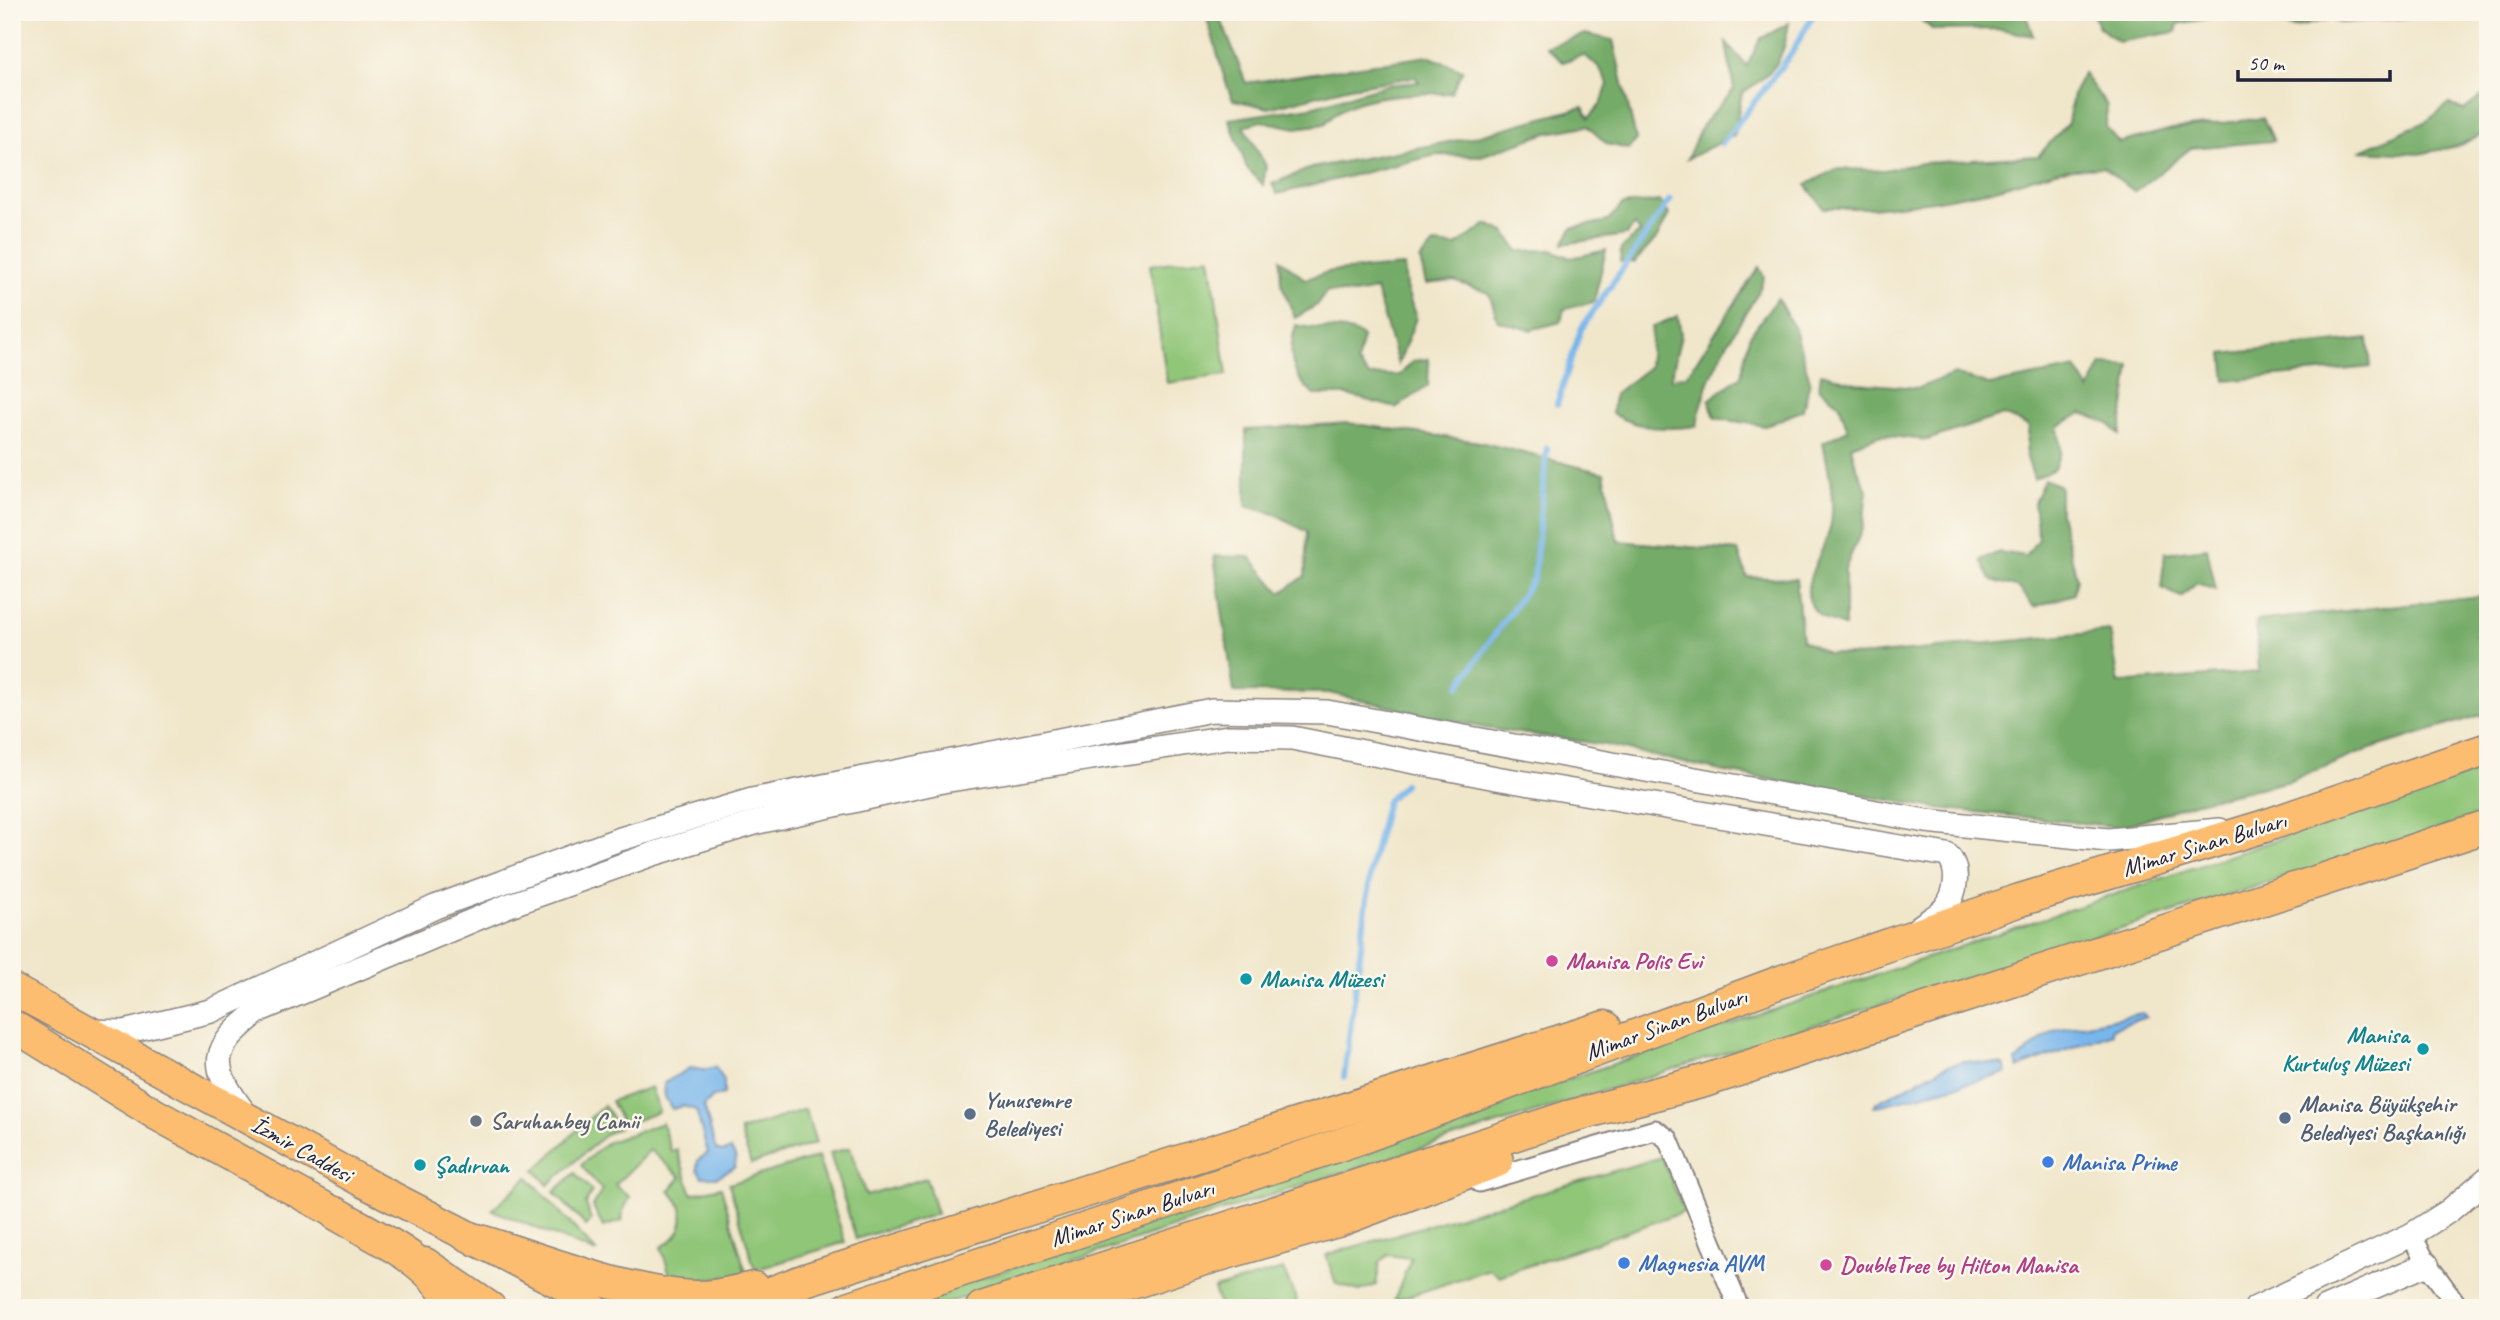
<svg xmlns="http://www.w3.org/2000/svg" width="2500" height="1320" viewBox="0 0 2500 1320" font-family="Caveat,sans-serif">
<style>
.green{fill:#90c678;stroke:#59745a;stroke-width:2}
.forest{fill:#74ab68;stroke:#4b6652;stroke-width:2}
.water{fill:#78b6eb;stroke:#4d6c93;stroke-width:2}
.lines{fill:none;stroke-linecap:round;stroke-linejoin:round}
.stream{stroke:#78b6eb;stroke-width:6}
.minor-casing{stroke:#898482;stroke-width:23}
.tertiary-casing{stroke:#898482;stroke-width:26}
.primary-casing{stroke:#898482;stroke-width:33}
.trunk-casing{stroke:#898482;stroke-width:35}
.minor{stroke:#fff;stroke-width:19}
.tertiary{stroke:#fff;stroke-width:23}
.primary{stroke:#fcbd6f;stroke-width:30}
.trunk{stroke:#fcbd6f;stroke-width:32}
.hotel-dot{fill:#d1479c;stroke:#fbf7ec;stroke-width:2.5}
.culture-dot{fill:#0f9aa8;stroke:#fbf7ec;stroke-width:2.5}
.service-dot{fill:#5c6f8a;stroke:#fbf7ec;stroke-width:2.5}
.worship-dot{fill:#6b7280;stroke:#fbf7ec;stroke-width:2.5}
.shop-dot{fill:#3f7fe0;stroke:#fbf7ec;stroke-width:2.5}
.labels{text-anchor:middle;stroke-width:5;stroke-linejoin:round;paint-order:stroke}
.street-label{font-size:24px;fill:#22223b;stroke:#fbf7ec}
.hotel-label{font-size:24px;font-weight:bold;fill:#b23c85;stroke:#fbf7ec;text-anchor:start}
.culture-label{font-size:24px;font-weight:bold;fill:#0d838f;stroke:#fbf7ec;text-anchor:start}
.service-label{font-size:24px;font-weight:bold;fill:#4e5e75;stroke:#fbf7ec;text-anchor:start}
.worship-label{font-size:24px;font-weight:bold;fill:#5b616d;stroke:#fbf7ec;text-anchor:start}
.shop-label{font-size:24px;font-weight:bold;fill:#366cbe;stroke:#fbf7ec;text-anchor:start}
</style>
<rect width="100%" height="100%" fill="#fbf7ec"/>
<filter id="ink" filterUnits="userSpaceOnUse"><feTurbulence type="fractalNoise" baseFrequency=".0143" numOctaves="2"/><feDisplacementMap in="SourceGraphic" scale="14" xChannelSelector="R" yChannelSelector="G"/><feConvolveMatrix kernelMatrix="1 2 1 2 8 2 1 2 1" color-interpolation-filters="sRGB"/></filter>
<filter id="wash" filterUnits="userSpaceOnUse"><feTurbulence type="fractalNoise" baseFrequency=".00686" numOctaves="4" result="noise"/><feDisplacementMap in="SourceGraphic" scale="28" xChannelSelector="R" yChannelSelector="G"/><feGaussianBlur stdDeviation="1.57" result="paint"/><feColorMatrix in="noise" values="0 0 0 0 0 0 0 0 0 0 0 0 0 0 0 0 0 1.4 0 .05"/><feComposite in="paint" operator="in"/></filter>
<g filter="url(#wash)">
<rect width="100%" height="100%" fill="#f0e6ca"/>
<g class="green">
<path d="M1210,257L1227,375L1167,383L1150,265Z"/>
<path d="M2488,768V814L1252,1201L932,1308H892Z"/>
<path d="M651,1087L659,1112L623,1125L611,1101Z"/>
<path d="M604,1105L618,1128L606,1134L548,1185L535,1170Z"/>
<path d="M805,1109L816,1143L751,1164L740,1131Z"/>
<path d="M662,1123L671,1151L677,1150L692,1194L721,1187L746,1273L697,1281L670,1275L661,1247C686,1235 690,1209 669,1191L681,1177L650,1150L615,1185L630,1197L623,1211L622,1221L603,1227L593,1206L602,1190L581,1165L606,1143Z"/>
<path d="M850,1148L866,1196L926,1178L937,1214L856,1239L830,1153Z"/>
<path d="M818,1157L845,1242L755,1270L729,1184Z"/>
<path d="M1662,1157L1684,1212L1499,1276L1489,1269L1394,1301L1411,1258L1388,1255L1380,1262L1376,1285L1359,1291L1336,1284L1326,1255Z"/>
<path d="M575,1173L592,1191L586,1203L591,1221L586,1226L554,1192Z"/>
<path d="M528,1177L597,1253L492,1210Z"/>
<path d="M1283,1269L1297,1301L1292,1307L1220,1308L1214,1289Z"/>
</g>
<g class="forest">
<path d="M1204,12H1218L1246,83L1428,56L1463,70L1451,93C1416,94 1347,92 1325,124L1296,128L1261,121L1244,126L1266,166L1263,185L1247,168L1229,119L1311,107L1386,85L1419,82L1415,77L1350,87L1269,108L1233,100C1219,71 1217,42 1204,12Z"/>
<path d="M1912,12H2025L2033,36L2000,29L1933,30Z"/>
<path d="M2092,12L2141,13L2482,12L2340,23L2330,19L2293,28L2230,14L2178,24L2176,32L2118,42L2099,27Z"/>
<path d="M1789,23C1782,63 1777,70 1742,93L1734,135L1687,159L1702,125L1734,89L1726,43L1747,66L1760,39Z"/>
<path d="M1585,34L1613,40L1636,139L1629,149L1607,144L1587,126L1547,133L1481,156L1436,155L1277,194L1272,184L1311,168L1469,138L1583,107L1589,118L1601,104L1608,84L1598,66L1583,55L1563,62L1546,47Z"/>
<path d="M2083,73L2107,106L2106,127L2119,143L2172,129L2263,118L2274,141L2191,148L2135,192L2103,167L2059,170L1992,190L1933,201L1872,208H1824L1806,185L1836,169L1884,170L1922,163L2038,156L2068,123L2073,94Z"/>
<path d="M2488,91V135H2480L2458,146L2419,154L2359,151L2427,121L2449,104L2464,110Z"/>
<path d="M1660,201L1669,214L1657,238L1634,263L1620,262L1621,249L1640,232L1635,225L1626,235L1563,244L1572,228L1608,221L1622,205Z"/>
<path d="M1487,224L1505,232L1518,251L1552,250L1571,258L1606,250L1594,302L1564,309L1561,322L1530,330L1498,321L1489,293L1454,281L1426,284L1420,260L1434,244L1456,246Z"/>
<path d="M1280,259L1305,279L1332,271L1404,266L1406,287L1416,318L1398,365L1376,290L1354,294L1327,291L1317,305L1295,318L1281,283Z"/>
<path d="M1759,267L1764,277C1758,296 1748,309 1738,325C1719,357 1702,390 1697,426C1666,430 1640,429 1612,414L1614,394L1649,367L1652,327L1678,316L1681,334L1671,379L1687,375Z"/>
<path d="M1777,298L1795,330L1810,381L1803,410L1765,426L1715,418L1709,400L1741,376L1749,337Z"/>
<path d="M1296,325C1319,332 1342,324 1363,337L1357,363L1369,376L1400,375L1413,361L1429,359L1428,386L1396,408L1347,395H1314C1290,374 1287,354 1296,325Z"/>
<path d="M2368,339L2371,367L2226,381L2223,354Z"/>
<path d="M2102,364L2130,366L2120,435L2108,423L2082,413L2058,427L2061,451L2054,469L2034,479L2026,455L2029,426L2003,415L1927,440L1881,435L1851,446L1856,466L1867,490L1863,527L1845,569V627C1838,623 1826,621 1820,616C1789,590 1827,553 1831,524C1835,498 1828,468 1823,442L1848,430L1839,404L1819,388L1821,373L1856,383L1918,388L1955,374L1989,385L2076,368L2089,390Z"/>
<path d="M1348,423L1480,442L1604,473L1618,541L1738,551L1747,577L1796,579L1802,640L1827,653L1859,656L2110,631L2119,683L2259,672L2256,621L2488,595V713L2367,750L2290,781L2197,802L2121,827L1936,808L1725,772L1606,745L1484,728L1329,693L1234,692L1214,556L1250,557L1281,593L1305,576L1307,532L1275,514L1246,506V430Z"/>
<path d="M2044,479L2060,486V514L2077,578L2074,594L2034,607L2019,588L1991,580L1981,560L1999,552L2026,556L2038,539L2034,503Z"/>
<path d="M2207,548L2216,590L2197,583L2181,597L2161,588L2165,553Z"/>
</g>
<g class="water">
<path d="M2143,1013L2146,1017L2111,1029L2112,1033L2018,1068L2016,1061L2045,1036L2056,1030Z"/>
<path d="M1964,1061L2004,1065L2007,1073L1874,1107L1876,1103L1944,1067Z"/>
<path d="M715,1067L724,1080V1094L713,1097L704,1106L716,1150L723,1152L731,1149L736,1158L735,1167L717,1177H702L697,1169L698,1160L708,1153L696,1110L683,1106L672,1109L665,1097L664,1083L690,1068L703,1070Z"/>
</g>
<g class="lines">
<g class="stream">
<path d="M1722,144L1791,54L1815,12"/>
<path d="M1557,404L1581,329L1670,200"/>
<path d="M1459,686L1534,578L1547,448"/>
<path d="M1344,1077L1372,861L1387,801L1404,784"/>
</g>
</g>
</g>
<g filter="url(#ink)">
<g class="lines">
<defs>
<g id="minor">
<path d="M1479,1182L1655,1130L1668,1139L1739,1308"/>
<path d="M2411,1235L2427,1264L2459,1308"/>
</g>
<g id="tertiary">
<path d="M91,1031L124,1032L211,1011L435,907L617,840L752,800L1212,710L1327,712L1926,821L2108,840L2220,830"/>
<path d="M246,1115C208,1064 209,1050 260,1010L507,906L653,854L758,822L943,781L1228,737L1292,738L1496,778L1947,855C1960,868 1957,893 1945,908C1938,916 1925,922 1917,929"/>
<path d="M2256,1308L2411,1235L2449,1211L2488,1178"/>
<path d="M2325,1308L2427,1264"/>
</g>
<g id="primary">
<path d="M12,989L365,1183L561,1284L593,1308"/>
<path d="M12,1025L155,1114L357,1225"/>
<path d="M425,1263L491,1308"/>
</g>
<g id="trunk">
<path d="M335,1213C373,1236 439,1263 452,1308"/>
<path d="M477,1240C544,1260 626,1294 696,1297C714,1298 736,1291 754,1288"/>
<path d="M731,1308L808,1279L1605,1027"/>
<path d="M848,1308L1360,1138L1783,981L2020,900L2265,826L2488,749"/>
<path d="M982,1308L1568,1117L1704,1081L2488,826"/>
<path d="M1057,1308L1198,1261L1337,1221L1497,1161"/>
</g>
</defs>
<use href="#minor" class="minor-casing"/>
<use href="#tertiary" class="tertiary-casing"/>
<use href="#primary" class="primary-casing"/>
<use href="#trunk" class="trunk-casing"/>
<use href="#minor" class="minor"/>
<use href="#tertiary" class="tertiary"/>
<use href="#primary" class="primary"/>
<use href="#trunk" class="trunk"/>
</g>
</g>
<g class="hotel-dot">
<circle cx="1552" cy="961" r="7"/>
<circle cx="1826" cy="1265" r="7"/>
</g>
<g class="culture-dot">
<circle cx="1246" cy="979" r="7"/>
<circle cx="2423" cy="1049" r="7"/>
<circle cx="420" cy="1165" r="7"/>
</g>
<g class="service-dot">
<circle cx="970" cy="1114" r="7"/>
<circle cx="2285" cy="1118" r="7"/>
</g>
<circle class="worship-dot" cx="476" cy="1121" r="7"/>
<g class="shop-dot">
<circle cx="2048" cy="1162" r="7"/>
<circle cx="1624" cy="1263" r="7"/>
</g>
<g class="labels">
<g class="street-label">
<text transform="translate(2204 844) rotate(-17)" y="8">Mimar Sinan Bulvarı</text>
<text transform="translate(1666 1024) rotate(-20)" y="8">Mimar Sinan Bulvarı</text>
<text transform="translate(302 1149) rotate(29)" y="8">İzmir Caddesi</text>
<text transform="translate(1132 1213) rotate(-18)" y="8">Mimar Sinan Bulvarı</text>
</g>
<g class="hotel-label">
<text x="1566" y="969">Manisa Polis Evi</text>
<text x="1840" y="1273">DoubleTree by Hilton Manisa</text>
</g>
<g class="culture-label">
<text x="1260" y="987">Manisa Müzesi</text>
<text x="2409" y="1043" text-anchor="end">Manisa<tspan x="2409" dy="28">Kurtuluş Müzesi</tspan></text>
<text x="434" y="1173">Şadırvan</text>
</g>
<g class="service-label">
<text x="984" y="1108">Yunusemre<tspan x="984" dy="28">Belediyesi</tspan></text>
<text x="2299" y="1112">Manisa Büyükşehir<tspan x="2299" dy="28">Belediyesi Başkanlığı</tspan></text>
</g>
<g class="worship-label">
<text x="490" y="1129">Saruhanbey Camii</text>
</g>
<g class="shop-label">
<text x="2062" y="1170">Manisa Prime</text>
<text x="1638" y="1271">Magnesia AVM</text>
</g>
</g>
<rect width="2500" height="1320" fill="none" stroke="#fbf7ec" stroke-width="42"/>
<path d="M2238 70v10h152v-10" fill="none" stroke="#22223b" stroke-width="3.5"/>
<text x="2248" y="70" font-size="21" fill="#22223b" stroke="#fbf7ec" stroke-width="5" paint-order="stroke">50 m</text>
</svg>
